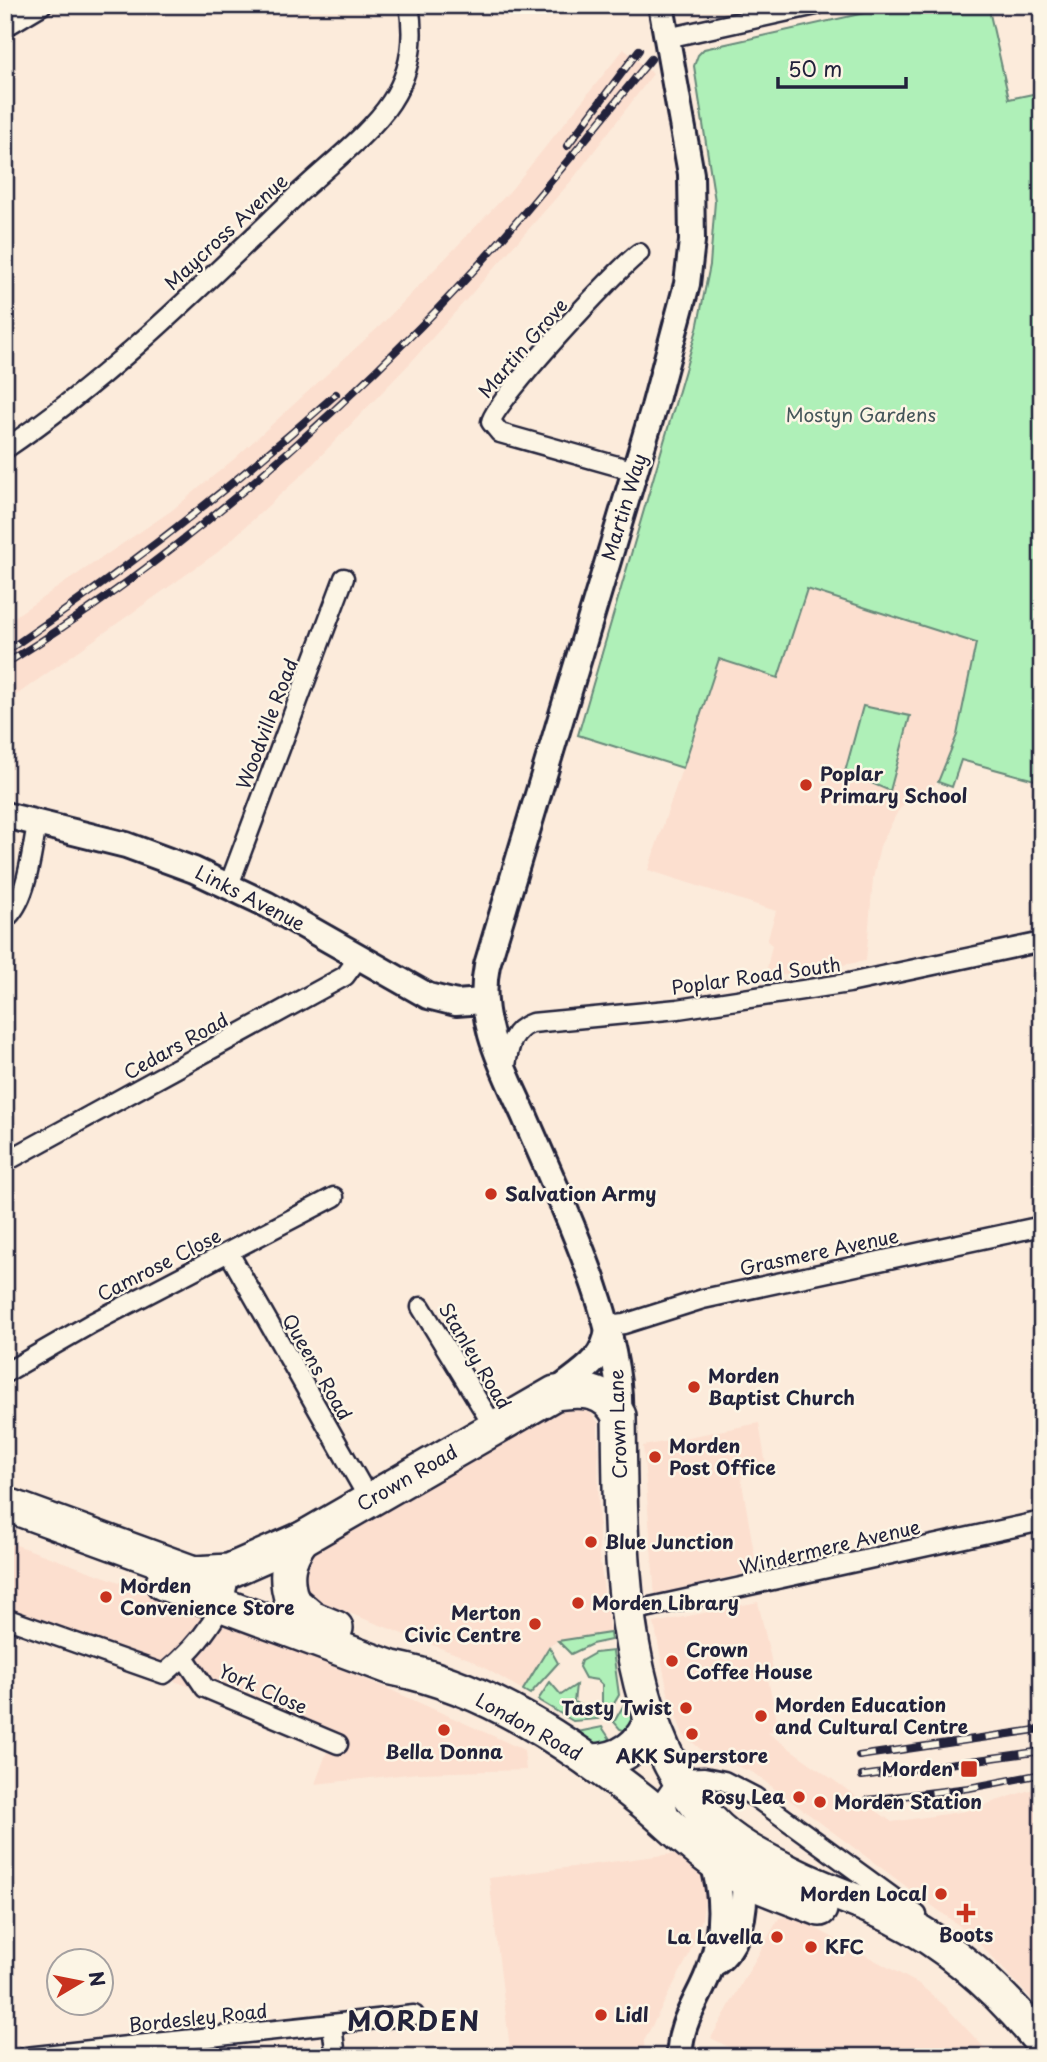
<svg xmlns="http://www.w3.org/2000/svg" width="1047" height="2062" viewBox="0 0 1047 2062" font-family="'Playpen Sans',sans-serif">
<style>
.built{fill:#fcdfcf}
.park{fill:#aff0b8;stroke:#68897a;stroke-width:2}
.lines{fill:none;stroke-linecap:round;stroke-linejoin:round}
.street-casing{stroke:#22223b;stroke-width:23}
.secondary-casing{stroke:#22223b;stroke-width:30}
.highway-casing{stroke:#22223b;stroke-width:38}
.street{stroke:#fcf5e5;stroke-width:18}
.secondary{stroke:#fcf5e5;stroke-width:24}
.highway{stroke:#fcf5e5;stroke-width:33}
.rail-casing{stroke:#22223b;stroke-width:8}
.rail{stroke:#fcf5e5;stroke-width:5;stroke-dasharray:16;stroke-linecap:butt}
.poi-dot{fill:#c8321e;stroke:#fcf5e5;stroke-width:2.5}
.labels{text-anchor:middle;stroke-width:5;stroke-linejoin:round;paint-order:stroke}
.street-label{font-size:19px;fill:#22223b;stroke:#fcf5e5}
.park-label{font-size:19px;fill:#45565a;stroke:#fcf5e5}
.poi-label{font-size:19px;font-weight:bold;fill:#22223b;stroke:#fcf5e5;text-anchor:start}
.district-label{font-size:26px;font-weight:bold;letter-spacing:2px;fill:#22223b;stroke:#fcf5e5}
</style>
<rect width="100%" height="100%" fill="#fcebdb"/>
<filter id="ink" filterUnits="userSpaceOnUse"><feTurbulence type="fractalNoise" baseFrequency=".0143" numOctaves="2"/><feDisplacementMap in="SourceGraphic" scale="14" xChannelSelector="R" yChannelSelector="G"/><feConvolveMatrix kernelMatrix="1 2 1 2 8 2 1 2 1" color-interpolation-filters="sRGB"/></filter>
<g filter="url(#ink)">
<g class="built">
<path d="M624,49L653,74L572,180L412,361L307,470L218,552L5,703V623L171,511L234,459L382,324L510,191Z"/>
<path d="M806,588L976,643L957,735L945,771L932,788L907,801L898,811L880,846L873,879L866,961L765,978L772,945L767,941L776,911L648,870L719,659L778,678Z"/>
<path d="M569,1407L589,1411L598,1422L599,1555L610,1633L558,1641L548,1647L523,1690L469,1659L320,1602L309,1594L303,1574L304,1563L313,1553L558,1410Z"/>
<path d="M759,1423L767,1471L741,1477L757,1570L655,1597L643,1446Z"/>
<path d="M5,1541L214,1616L391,1690L524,1750L526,1770L418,1773L315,1784L332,1738L166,1678L5,1613Z"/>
<path d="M758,1602L775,1677L768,1679L779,1729L768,1733L892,1822L966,1811L1042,1786V2010L969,1933L752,1772L706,1754L683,1734L669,1698L654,1623Z"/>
<path d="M687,1852L700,1865L706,1890L702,1919L688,1957L644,2041L645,2057H511L489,1878Z"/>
<path d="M793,1916L919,1984L946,2007L993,2057H748L711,2038L779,1918Z"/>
</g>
<g class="park">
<path d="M900,5H988L1009,99L1042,92V782L961,760L952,787L938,782L957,735L976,643L807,589L778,678L719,659L683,768L578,735L697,329L710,265L715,201L694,66L698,55L704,49Z"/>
<path d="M863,706L910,716L890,791L845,772Z"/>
<path d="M610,1633L611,1640L592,1644L571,1654L558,1641Z"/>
<path d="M549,1647L558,1663L530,1694L523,1690Z"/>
<path d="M613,1651L619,1695L609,1712L602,1703V1685L597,1680L585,1678L579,1667L581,1661L595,1653Z"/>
<path d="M550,1682L561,1695L576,1685L574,1702L594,1713L598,1719L573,1721L538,1700Z"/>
<path d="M626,1701L633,1720V1733L620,1729L614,1722Z"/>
<path d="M602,1727L610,1739V1748L599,1746L573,1733Z"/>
</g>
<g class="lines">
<defs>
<g id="street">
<path d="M5,27L42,5"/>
<path d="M667,38L816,5"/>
<path d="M5,449C109,379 207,281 297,195C325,168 371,133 391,102C411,72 415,39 409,5"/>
<path d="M635,471L500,433L491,422C494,402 617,269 639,253"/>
<path d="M229,885L344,578"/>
<path d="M5,919C28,900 31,852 37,825"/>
<path d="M505,1071C509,1050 509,1031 532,1023L678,1009L849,983L1042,942"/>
<path d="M5,1162L345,976L359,957"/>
<path d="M229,1253L370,1501"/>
<path d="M421,1307L494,1427"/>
<path d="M607,1326L624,1324L703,1299L1042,1226"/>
<path d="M5,1373L92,1323L334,1197"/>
<path d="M627,1612L1042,1521"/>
<path d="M5,1618L164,1674C194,1649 228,1613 229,1571"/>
<path d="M184,1657L205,1688L338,1744"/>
<path d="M671,1821L665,1798L679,1778L704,1777L724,1781L755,1797L917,1915"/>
<path d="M332,2025L336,2057"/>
<path d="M26,2057L414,2015"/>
</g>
<g id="secondary">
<path d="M5,815L126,845L194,870L266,904L428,996L456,1003L483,1001"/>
<path d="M555,1393C578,1373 603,1364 608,1330"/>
<path d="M619,1416C624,1329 560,1199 525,1117C503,1068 476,1020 487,965L654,407L687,284L692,241L691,174L661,5"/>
<path d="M717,1962C745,1938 748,1898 741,1864"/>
<path d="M680,2057C678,2021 701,1998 711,1966C723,1931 724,1896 712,1860"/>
</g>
<g id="highway">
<path d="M5,1504L194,1573L229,1571L302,1539L555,1393C582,1389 606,1389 619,1416C621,1544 616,1723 711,1821C732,1844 763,1859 791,1873C824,1890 860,1901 893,1917C953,1947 1000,1991 1042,2043"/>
<path d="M302,1539C287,1560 284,1576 292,1601L312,1618L336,1628"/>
<path d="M163,1583L392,1668C486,1686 571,1744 644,1802C667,1821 689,1844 713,1861C745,1883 784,1895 820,1909"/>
<path d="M590,1761C621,1761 643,1746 652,1716"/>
</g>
</defs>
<use href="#street" class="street-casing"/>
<use href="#secondary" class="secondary-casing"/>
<use href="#highway" class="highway-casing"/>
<use href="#street" class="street"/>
<use href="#secondary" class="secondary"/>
<use href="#highway" class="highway"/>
<defs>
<g id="rail">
<path d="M567,146L639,50"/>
<path d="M5,652C122,573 231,488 336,394"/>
<path d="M5,664C157,571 294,454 419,328C503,244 576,150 651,59"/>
<path d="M859,1756L1042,1729"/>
<path d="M862,1776L1042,1751"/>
<path d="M868,1800L969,1788L1042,1774"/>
</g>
</defs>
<use href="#rail" class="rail-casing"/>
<use href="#rail" class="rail"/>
</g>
</g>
<g class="poi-dot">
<circle cx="806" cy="785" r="7"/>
<circle cx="491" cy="1194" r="7"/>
<circle cx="694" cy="1387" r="7"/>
<circle cx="655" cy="1457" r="7"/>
<circle cx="591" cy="1542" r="7"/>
<circle cx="106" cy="1597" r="7"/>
<circle cx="578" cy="1603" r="7"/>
<circle cx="535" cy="1624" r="7"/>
<circle cx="672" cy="1661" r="7"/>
<circle cx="686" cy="1708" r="7"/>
<circle cx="761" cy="1716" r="7"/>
<circle cx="444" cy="1730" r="7"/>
<circle cx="692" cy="1734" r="7"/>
<rect x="960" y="1760" width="18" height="18" rx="3.5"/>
<circle cx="799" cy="1797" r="7"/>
<circle cx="820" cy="1802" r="7"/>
<circle cx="941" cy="1894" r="7"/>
<path d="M962.5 1902.5h7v7h7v7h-7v7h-7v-7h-7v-7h7z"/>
<circle cx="777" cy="1937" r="7"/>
<circle cx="811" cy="1947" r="7"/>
<circle cx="601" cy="2015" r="7"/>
</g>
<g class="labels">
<g class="street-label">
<text transform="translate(226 232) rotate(-43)" y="7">Maycross Avenue</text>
<text transform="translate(523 348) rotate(-49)" y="7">Martin Grove</text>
<text transform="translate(624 507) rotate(-73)" y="7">Martin Way</text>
<text transform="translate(267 724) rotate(-69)" y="7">Woodville Road</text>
<text transform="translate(250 898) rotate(27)" y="7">Links Avenue</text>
<text transform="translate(756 976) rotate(-8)" y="7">Poplar Road South</text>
<text transform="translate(176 1046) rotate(-29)" y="7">Cedars Road</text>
<text transform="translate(819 1252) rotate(-12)" y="7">Grasmere Avenue</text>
<text transform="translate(159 1265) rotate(-27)" y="7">Camrose Close</text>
<text transform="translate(475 1356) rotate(59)" y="7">Stanley Road</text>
<text transform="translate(317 1367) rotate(60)" y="7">Queens Road</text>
<text transform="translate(618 1424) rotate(-92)" y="7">Crown Lane</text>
<text transform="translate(407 1478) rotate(-30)" y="7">Crown Road</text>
<text transform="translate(830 1547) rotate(-13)" y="7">Windermere Avenue</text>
<text transform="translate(263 1689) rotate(24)" y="7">York Close</text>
<text transform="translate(529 1727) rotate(29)" y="7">London Road</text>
<text transform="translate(198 2018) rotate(-6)" y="7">Bordesley Road</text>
</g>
<g class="park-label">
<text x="861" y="422">Mostyn Gardens</text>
</g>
<g class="poi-label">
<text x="820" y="781">Poplar<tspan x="820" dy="22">Primary School</tspan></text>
<text x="505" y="1201">Salvation Army</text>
<text x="708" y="1383">Morden<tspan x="708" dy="22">Baptist Church</tspan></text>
<text x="669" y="1453">Morden<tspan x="669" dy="22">Post Office</tspan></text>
<text x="605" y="1549">Blue Junction</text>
<text x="120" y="1593">Morden<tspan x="120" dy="22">Convenience Store</tspan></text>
<text x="592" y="1610">Morden Library</text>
<text x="521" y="1620" text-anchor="end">Merton<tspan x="521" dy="22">Civic Centre</tspan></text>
<text x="686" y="1657">Crown<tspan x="686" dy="22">Coffee House</tspan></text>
<text x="775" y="1712">Morden Education<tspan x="775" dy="22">and Cultural Centre</tspan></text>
<text x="672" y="1715" text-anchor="end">Tasty Twist</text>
<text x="444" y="1759" text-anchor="middle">Bella Donna</text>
<text x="692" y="1763" text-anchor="middle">AKK Superstore</text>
<text x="953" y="1776" text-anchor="end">Morden</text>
<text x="785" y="1804" text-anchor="end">Rosy Lea</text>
<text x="834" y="1809">Morden Station</text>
<text x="927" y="1901" text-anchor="end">Morden Local</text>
<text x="966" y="1942" text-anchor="middle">Boots</text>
<text x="763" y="1944" text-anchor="end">La Lavella</text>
<text x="825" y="1954">KFC</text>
<text x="615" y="2022">Lidl</text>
</g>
<g class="district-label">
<text x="414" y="2031">MORDEN</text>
</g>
</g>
<rect width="1047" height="2062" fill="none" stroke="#fcf5e5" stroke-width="28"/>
<rect x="14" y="14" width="1019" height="2034" fill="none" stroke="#22223b" stroke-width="2.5" filter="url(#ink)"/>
<g transform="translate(80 1982) rotate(80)"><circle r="33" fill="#fcf5e5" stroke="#a5a1a1" stroke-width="2"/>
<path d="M0-5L12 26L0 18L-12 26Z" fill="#c8321e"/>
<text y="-10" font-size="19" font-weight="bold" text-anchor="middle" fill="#22223b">N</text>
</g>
<path d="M778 77v10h128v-10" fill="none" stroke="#22223b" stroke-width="3.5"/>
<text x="788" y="77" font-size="21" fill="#22223b" stroke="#fcf5e5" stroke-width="5" paint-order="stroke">50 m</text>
</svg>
